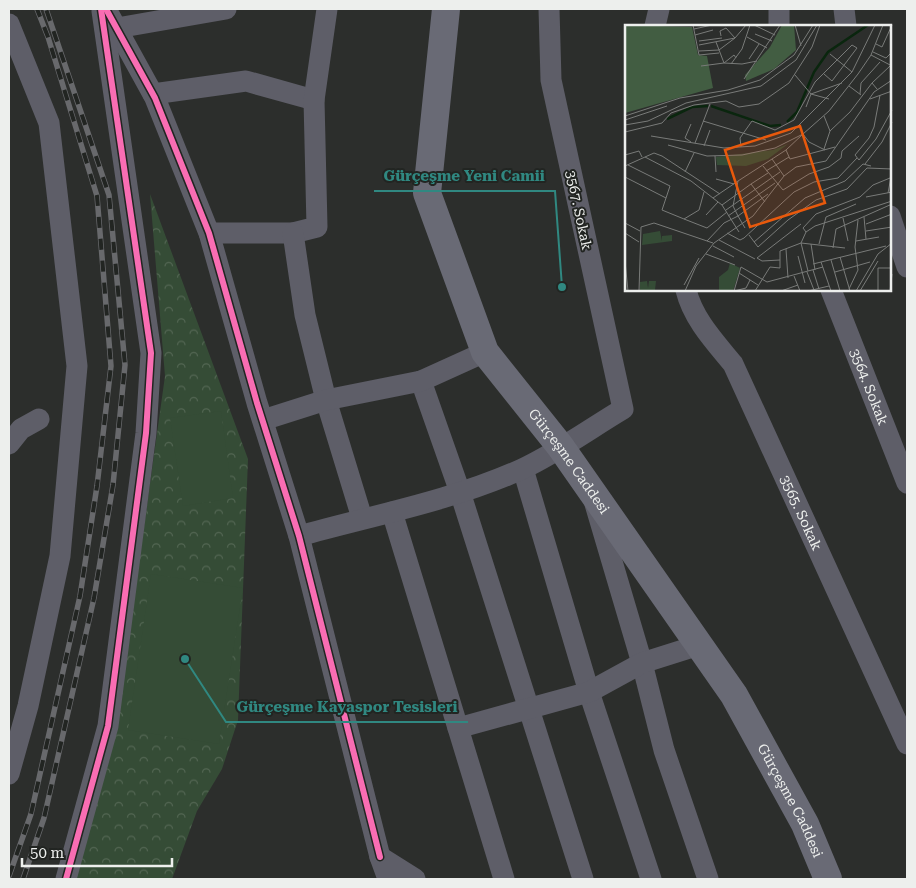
<svg xmlns="http://www.w3.org/2000/svg" width="916" height="888" viewBox="0 0 916 888" font-family="'Roboto Serif',serif">
<style>
.park{fill:url(#park-crowns)}
.pitch{fill:#354c36}
.lines{fill:none;stroke-linecap:round;stroke-linejoin:round}
.street{stroke:#5e5e68;stroke-width:21}
.secondary{stroke:#696a75;stroke-width:28}
.rail-casing{stroke:#68696c;stroke-width:5.5}
.rail{stroke:#222522;stroke-width:4;stroke-dasharray:11;stroke-linecap:butt}
.cycleway-casing{stroke:#222522;stroke-width:9}
.cycleway{stroke:#f96db3;stroke-width:6}
.labels{text-anchor:middle;stroke-width:4;stroke-linejoin:round;paint-order:stroke}
.street-label{font-size:14px;fill:#edefed;stroke:#222522}
.inset-river{fill:none;stroke:#0a260e;stroke-width:2.5}
.inset-road{fill:none;stroke:#797b79;stroke-width:1}
.view{fill:#e8590c;fill-opacity:0.15;stroke:#e8590c;stroke-width:2.5}
.inset-edge{fill:none;stroke:#edefed;stroke-width:2.5}
.leader{fill:none;stroke:#308881;stroke-width:2}
.callout-dot{fill:#308881;stroke:#222522;stroke-width:2}
.callout-label{font-size:15px;text-anchor:middle;font-weight:bold;fill:#308881;stroke:#222522;stroke-width:4;stroke-linejoin:round;paint-order:stroke}
</style>
<defs>
<pattern id="park-crowns" width="20" height="18" patternUnits="userSpaceOnUse" patternTransform="scale(1.25)"><rect width="20" height="18" fill="#354c36"/><path d="M2 6a3 3 0 1 1 6 0M12 15a3 3 0 1 1 6 0" fill="none" stroke="#536653"/></pattern>
</defs>
<rect width="100%" height="100%" fill="#2c2e2c"/>
<path class="park" d="M150,194L248,459L238,720L222,769L197,811L172,879H76L116,728L165,376Z"/>
<g class="pitch">
<path d="M221,411L233,498L183,506L170,418Z"/>
<path d="M151,574L243,588L219,744L128,730Z"/>
</g>
<g class="lines">
<g class="street">
<path d="M106,9L155,98L209,233L257,403L299,536L380,857"/>
<path d="M844,9L846,26"/>
<path d="M9,24L49,123L77,366L60,556L28,706L9,774"/>
<path d="M655,26L659,9"/>
<path d="M779,26V9"/>
<path d="M117,28L226,9"/>
<path d="M153,94L246,81L314,100"/>
<path d="M890,216L907,267"/>
<path d="M209,233H293L317,227L314,100L327,9"/>
<path d="M293,233L305,315L326,400L362,518"/>
<path id="s1" d="M686,290C693,319 715,342 733,364L907,744"/>
<path id="s2" d="M831,290L907,483"/>
<path d="M421,381L460,492L583,879"/>
<path d="M263,420L326,400L421,381L485,352"/>
<path d="M9,444L21,429L39,419"/>
<path d="M523,469L589,692L651,879"/>
<path d="M595,504L642,663L664,750L708,879"/>
<path d="M392,512L458,728"/>
<path d="M299,536C374,515 451,501 522,469C555,454 591,428 623,409L551,80L549,9"/>
<path d="M66,879L108,726L146,433L151,353L102,11"/>
<path d="M388,879L380,857L415,879"/>
<path d="M504,879L458,728L589,692L642,663L699,645"/>
</g>
<path class="secondary" id="s3" d="M446,9L427,193L485,352L560,446L734,695L805,824L828,879"/>
<defs>
<g id="rail">
<path d="M9,876L31,814L80,596L97,486L111,366L97,196L48,37L37,9"/>
<path d="M23,879L44,818L94,598L113,485L125,365L109,195L46,9"/>
</g>
</defs>
<use href="#rail" class="rail-casing"/>
<use href="#rail" class="rail"/>
<defs>
<g id="cycleway">
<path d="M106,9L155,98L209,233L257,403L299,536L380,857"/>
<path d="M66,879L108,726L146,433L151,353L101,9"/>
</g>
</defs>
<use href="#cycleway" class="cycleway-casing"/>
<use href="#cycleway" class="cycleway"/>
</g>
<g class="labels">
<g class="street-label">
<text transform="translate(579 210) rotate(78)" y="5">3567. Sokak</text>
<text dy="5" stroke="none"><textPath href="#s2" startOffset="104">3564. Sokak</textPath></text>
<text dy="5" stroke="none"><textPath href="#s3" startOffset="492">Gürçeşme Caddesi</textPath></text>
<text dy="5" stroke="none"><textPath href="#s1" startOffset="252">3565. Sokak</textPath></text>
<text dy="5" stroke="none"><textPath href="#s3" startOffset="898">Gürçeşme Caddesi</textPath></text>
</g>
</g>
<g transform="translate(625 25)">
<rect width="266" height="266" fill="#2c2e2c"/>
<path d="M0,0L67,2L73,30L82,31L88,63L0,88ZM157,0H169L171,25L149,44L121,56L120,50L145,22Z" fill="#425d42"/>
<path d="M163,119L143,134L121,141L92,140L91,132L148,125Z" fill="#354c36"/>
<path d="M105,238L115,243L108,266H94V252L103,245Z" fill="#354c36"/>
<path d="M35,206L37,216V211L47,210V216L17,220L18,209ZM22,256L23,263L24,256H31L30,265L15,266V257Z" fill="#354c36"/>
<path class="inset-river" d="M86,81L145,101L156,100M42,94L67,82L83,81M162,97L172,87L189,47L203,27L243,0"/>
<path class="inset-road" d="M68,0L74,30L94,28M129,0L150,10M170,0L176,21M69,4L87,0M130,9L147,16M70,10L88,5M122,12L142,23M74,16L97,13M91,17L99,38L117,39L132,36M251,19L257,22L267,0M74,20L110,13L121,0M74,26L94,25L110,13L101,3L95,6L96,11M248,27L261,33L267,27M205,29L227,47M246,30L267,41M124,34L134,19M106,39L117,24L125,0M76,41L99,38L109,30L111,33M170,50L186,69L204,74M119,54L155,0M247,58L265,41M224,61L236,70M235,69L236,58L255,37M255,70L249,102L244,113L230,130L234,135L251,114L267,85M245,74L267,66M181,82L186,69L217,58M0,91L55,73L103,65L135,55L169,30L188,0M0,95L42,81M78,96L141,115M66,99L60,113L66,117M0,100L23,96L61,78L136,61L171,35L192,0M205,106L225,87L247,58L252,64M0,107L37,98L46,88L69,80L101,76L114,82L134,79L164,58L187,22L195,0M26,111L99,123L130,121L166,108L227,47L250,0M70,118L85,79M43,120L82,131L117,130L150,123L178,109L204,86L233,49L246,30L258,0M79,121L85,105M116,122L115,113L127,96L150,105L169,95L190,57L227,20L232,23L207,56L199,49M199,124L205,106L199,91M161,125L165,134L210,122M0,130L14,126L17,132M90,131L91,147M20,132L29,128L37,131L95,169M147,134L159,151M240,139L257,117L267,97M3,140L45,161L37,185L59,194L74,185L79,167M0,141L20,132L66,156L97,180L114,207M138,141L158,165L184,149L204,142L216,133L217,126L234,111M141,146L164,132M60,147L69,128M0,152L41,173M91,154L109,159M113,156L161,125L178,109L184,117L200,125M126,159L143,148M263,168L266,152M241,172L267,167M88,173L113,156L108,181L113,191M97,180L126,159L140,177M101,185L155,147M81,190L93,177M103,191L150,158M113,191L143,169M239,192L241,214M218,193L223,216M59,194L82,203L102,187M0,198L15,206M241,199L267,189M241,206L267,202M181,207L178,203L191,189L235,172L248,160L265,153M0,208L14,217M102,208L115,215L119,213L169,167L189,157L213,153L232,133M124,210L133,222L163,195L191,175L222,164L242,143L267,144M94,215L130,234M82,216L99,198L113,191L120,203M231,216L254,212M129,217L180,173L220,156L238,139L246,141M186,219L190,245M194,219L201,192L231,179M88,221L109,232M208,223L211,204L267,179M161,224L163,253M81,229L110,240M173,231L180,258M215,232L225,266M155,235L137,236L132,233L176,199M206,235L215,266M0,236L3,266M196,237L206,266M188,239L261,221M188,245L194,264M183,246L176,218L220,223M182,247L189,265M210,247L245,237M114,248L133,260M169,251L175,266M125,255L121,263L109,266L116,242L142,257L198,242M59,260L74,233M224,264L233,245L230,222L233,195M14,266L16,202L29,198L88,218M60,266L71,241L89,218L128,191L159,151L171,142L201,136L249,67L267,55M130,266L145,242L155,243V226L176,218L181,207L190,201L267,176M156,266L173,260M183,266L204,261M231,266L253,229L267,218M235,266L253,236M253,266V243H267M265,266L267,249"/>
<path class="view" d="M175,101L200,178L125,202L100,125Z"/>
<rect width="266" height="266" class="inset-edge"/>
</g>
<path class="leader" d="M562 287L555 191H374M185 659L226 722H468"/>
<g class="callout-dot">
<circle cx="562" cy="287" r="5"/>
<circle cx="185" cy="659" r="5"/>
</g>
<g class="callout-label">
<text x="464" y="181">Gürçeşme Yeni Camii</text>
<text x="347" y="712">Gürçeşme Kayaspor Tesisleri</text>
</g>
<rect width="916" height="888" fill="none" stroke="#edefed" stroke-width="20"/>
<path d="M22 858v8h150v-8" fill="none" stroke="#edefed" stroke-width="2.5"/>
<text x="30" y="858" font-size="15" fill="#edefed" stroke="#222522" stroke-width="4" paint-order="stroke">50 m</text>
</svg>
